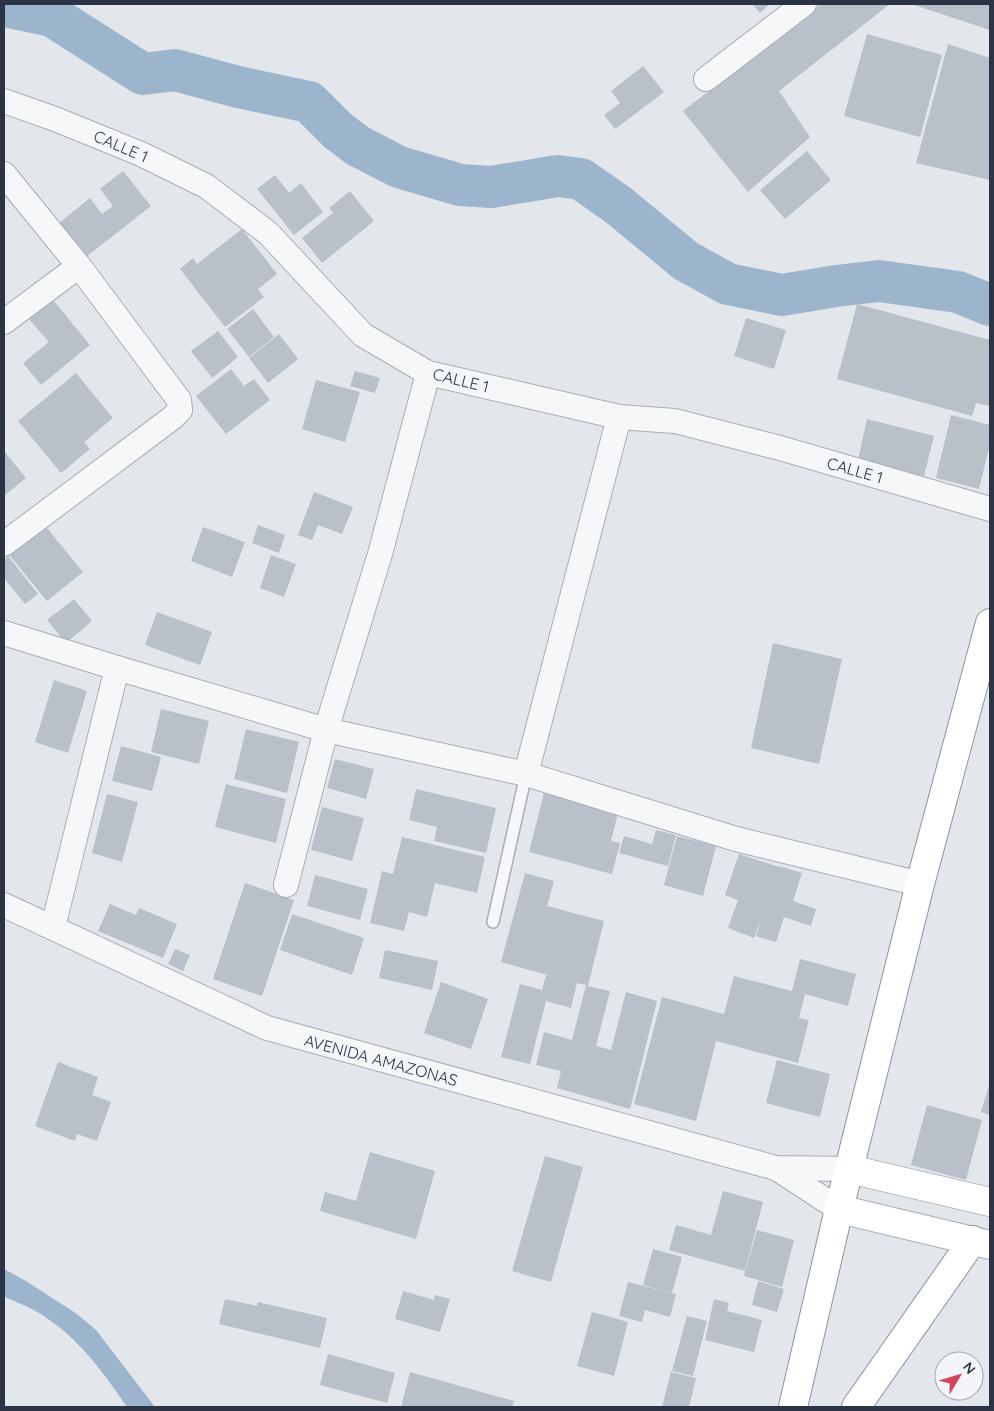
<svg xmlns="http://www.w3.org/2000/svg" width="994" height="1411" viewBox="0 0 994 1411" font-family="Quicksand,sans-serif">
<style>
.water{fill:#9db5cc}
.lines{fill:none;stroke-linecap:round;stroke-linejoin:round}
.river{stroke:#9db5cc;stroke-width:42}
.building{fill:#bac0c9}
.lane-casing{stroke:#a8adb6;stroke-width:14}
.street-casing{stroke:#a8adb6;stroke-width:26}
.secondary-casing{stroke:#a8adb6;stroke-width:30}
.highway-casing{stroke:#8a94a3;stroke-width:30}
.lane{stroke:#f6f7f9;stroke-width:11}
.street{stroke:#f6f7f9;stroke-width:24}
.secondary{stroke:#fff;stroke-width:28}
.highway{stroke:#fff;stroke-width:28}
.labels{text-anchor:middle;stroke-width:4;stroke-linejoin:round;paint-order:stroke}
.street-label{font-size:16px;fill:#2a3444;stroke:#f3f5f9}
</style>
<rect width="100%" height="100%" fill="#e3e6eb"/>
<path class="water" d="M4,1269L26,1281L77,1314L96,1330L155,1407H127C104,1374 82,1342 48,1319C35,1309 19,1303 4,1297Z"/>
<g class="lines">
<path class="river" d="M4,6L52,16L143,74L175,70L238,87L309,102L337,130L358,146L399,167L460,185L491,187L558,176L581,179L618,205L686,261L728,284L782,295L836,286L879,281L958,292L990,305"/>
</g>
<g class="building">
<path d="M752,4H770L760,13Z"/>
<path d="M821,4H890L779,91L810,137L748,192L683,111Z"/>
<path d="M911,4H990V30Z"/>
<path d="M867,34L942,55L920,137L844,116Z"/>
<path d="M948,44L990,58V180L916,163Z"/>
<path d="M643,66L664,92L615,129L604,115L620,103L611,91Z"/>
<path d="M807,151L831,180L785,219L760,190Z"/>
<path d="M123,171L151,206L86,257L59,223L90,198L102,214L113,206L100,189Z"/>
<path d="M275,175L289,193L301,183L323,212L294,235L257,189Z"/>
<path d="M350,191L374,221L322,263L302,238L333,213L329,208Z"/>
<path d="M242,229L277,274L258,289L264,297L225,327L180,269L193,258L197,264Z"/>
<path d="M53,300L90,345L41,385L23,363L49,342L29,319Z"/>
<path d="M857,304L990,340V406L976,403L972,416L837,379Z"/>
<path d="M253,309L274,337L249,357L227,329Z"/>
<path d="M746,318L786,330L774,369L734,356Z"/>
<path d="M218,331L238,357L212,378L191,351Z"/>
<path d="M279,334L298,359L268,383L249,358Z"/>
<path d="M231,369L244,386L254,379L270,400L226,434L196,396Z"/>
<path d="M355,371L380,378L375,393L350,386Z"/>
<path d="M76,373L113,418L84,442L90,449L61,473L18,421Z"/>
<path d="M316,380L360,392L345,442L302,429Z"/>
<path d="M951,415L990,425V444L979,489L936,478Z"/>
<path d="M867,419L934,436L924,476L858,460Z"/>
<path d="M4,451L26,478L4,496Z"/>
<path d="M314,492L353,507L342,534L318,525L312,540L298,535Z"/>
<path d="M42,522L83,572L47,601L6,551Z"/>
<path d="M258,525L285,535L279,553L252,543Z"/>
<path d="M203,527L245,542L232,577L191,561Z"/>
<path d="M271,555L296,564L284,597L260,588Z"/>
<path d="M8,556L38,594L25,604L4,578V560Z"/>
<path d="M74,599L92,621L66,643L47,620Z"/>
<path d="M157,612L212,632L200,665L145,645Z"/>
<path d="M773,643L842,659L819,764L751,748Z"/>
<path d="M54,680L87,691L68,753L35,742Z"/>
<path d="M161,709L209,721L199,764L151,752Z"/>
<path d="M246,729L299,742L287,793L234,779Z"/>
<path d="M121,746L161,757L152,791L112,781Z"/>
<path d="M335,759L374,769L366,799L327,788Z"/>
<path d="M226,784L286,799L276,843L215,827Z"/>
<path d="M416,789L496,808L486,853L434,841L437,827L409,820Z"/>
<path d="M544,793L618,813L611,841L620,843L612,874L529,852Z"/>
<path d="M107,794L138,802L122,862L92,853Z"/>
<path d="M322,807L364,818L352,861L311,850Z"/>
<path d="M656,830L676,835L668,866L619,853L624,836L652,844Z"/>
<path d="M677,836L716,846L703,896L664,885Z"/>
<path d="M402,837L485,857L477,893L435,883L427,917L409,912L404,931L370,923L382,871L393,874Z"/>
<path d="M739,854L779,867V866L802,873L793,901L816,909L811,926L784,917L776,942L756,936L762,916L754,938L728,928L738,900L725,895Z"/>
<path d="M525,873L554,881L547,906L604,921L588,986L610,991L596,1046L611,1050L626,992L657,1001L630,1109L557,1088L561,1071L536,1065L544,1032L572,1040L586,985L577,983L571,1008L546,1001L530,1064L501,1057L520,984L542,990L546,975L558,978L501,962Z"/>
<path d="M315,875L368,889L360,920L307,906Z"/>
<path d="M245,883L294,900L262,996L213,979Z"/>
<path d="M110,904L136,915L139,908L177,924L163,958L98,931Z"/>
<path d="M292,914L364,938L352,975L280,950Z"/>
<path d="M175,949L190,955L183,971L168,964Z"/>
<path d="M385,950L438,961L432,990L379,978Z"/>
<path d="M800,959L856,974L848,1006L805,994L799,1018L809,1020L798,1063L716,1041L696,1121L634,1104L662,997L724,1014L734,976L792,991Z"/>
<path d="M441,982L488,999L471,1049L424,1033Z"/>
<path d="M777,1060L830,1074L820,1117L766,1103Z"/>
<path d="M58,1062L98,1077L92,1095L111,1102L97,1141L77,1134L75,1141L35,1126Z"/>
<path d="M990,1082V1115L981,1112Z"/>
<path d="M927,1105L982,1120L966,1180L911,1165Z"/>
<path d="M370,1152L435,1171L416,1239L320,1211L325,1192L356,1201Z"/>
<path d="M545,1156L583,1167L551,1282L512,1271Z"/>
<path d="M723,1191L763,1202L745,1271L669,1250L676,1225L711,1235Z"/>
<path d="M757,1230L794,1240L782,1287L744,1276Z"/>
<path d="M653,1249L682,1257L672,1293L643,1285Z"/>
<path d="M758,1281L784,1289L777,1312L752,1305Z"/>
<path d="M628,1282L676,1294L670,1317L645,1310L642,1322L619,1316Z"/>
<path d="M403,1291L434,1300L435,1295L450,1299L440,1332L395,1319Z"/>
<path d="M225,1299L257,1306L258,1302L327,1318L320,1348L219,1324Z"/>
<path d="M714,1299L729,1303L727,1311L762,1320L754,1352L705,1340Z"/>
<path d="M592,1312L628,1322L614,1376L577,1366Z"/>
<path d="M687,1316L707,1321L693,1376L672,1371Z"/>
<path d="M328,1354L395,1373L387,1403L320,1385Z"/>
<path d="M410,1372L514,1401L512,1407H401Z"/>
<path d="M671,1372L696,1378L689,1407H662Z"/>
</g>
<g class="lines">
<defs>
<path id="lane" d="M493,922L526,774"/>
<g id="street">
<path d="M706,79L804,4"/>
<path d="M4,101L55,119L141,154L206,186L268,233L363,335L428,373L619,417L675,421L780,448L990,509"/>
<path d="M4,174L79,266L179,400L180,410L172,418L4,544"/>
<path d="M4,322L79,266"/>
<path d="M4,633L117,668"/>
<path d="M526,774L619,417"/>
<path d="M286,885L326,730L380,554L428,373"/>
<path d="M4,905L267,1028L776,1168L849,1169"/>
<path d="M53,927L117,668L326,730L526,774L736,839L920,884"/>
<path d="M776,1168L839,1209"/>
</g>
<g id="secondary">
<path d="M849,1169L990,1202"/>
<path d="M839,1209L990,1245"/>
</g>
<g id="highway">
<path d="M793,1407L839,1209L920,884L990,623"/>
<path d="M856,1407L973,1240"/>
</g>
</defs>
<use href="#lane" class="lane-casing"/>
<use href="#street" class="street-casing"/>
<use href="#secondary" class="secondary-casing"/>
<use href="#highway" class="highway-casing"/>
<use href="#lane" class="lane"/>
<use href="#street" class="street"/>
<use href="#secondary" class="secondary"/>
<use href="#highway" class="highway"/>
</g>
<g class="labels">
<g class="street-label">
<text transform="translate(121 146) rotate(23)" y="6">CALLE 1</text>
<text transform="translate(461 380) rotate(14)" y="6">CALLE 1</text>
<text transform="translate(855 470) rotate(16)" y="6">CALLE 1</text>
<text transform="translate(381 1060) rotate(15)" y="6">AVENIDA AMAZONAS</text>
</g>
</g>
<rect width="994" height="1411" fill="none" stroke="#2a3444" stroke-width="10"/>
<g transform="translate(959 1376) rotate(52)"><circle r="24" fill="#f3f5f9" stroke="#a3a8b1"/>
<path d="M0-4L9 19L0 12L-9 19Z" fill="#d3455d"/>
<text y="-8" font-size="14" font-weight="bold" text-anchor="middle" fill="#2a3444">N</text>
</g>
</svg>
